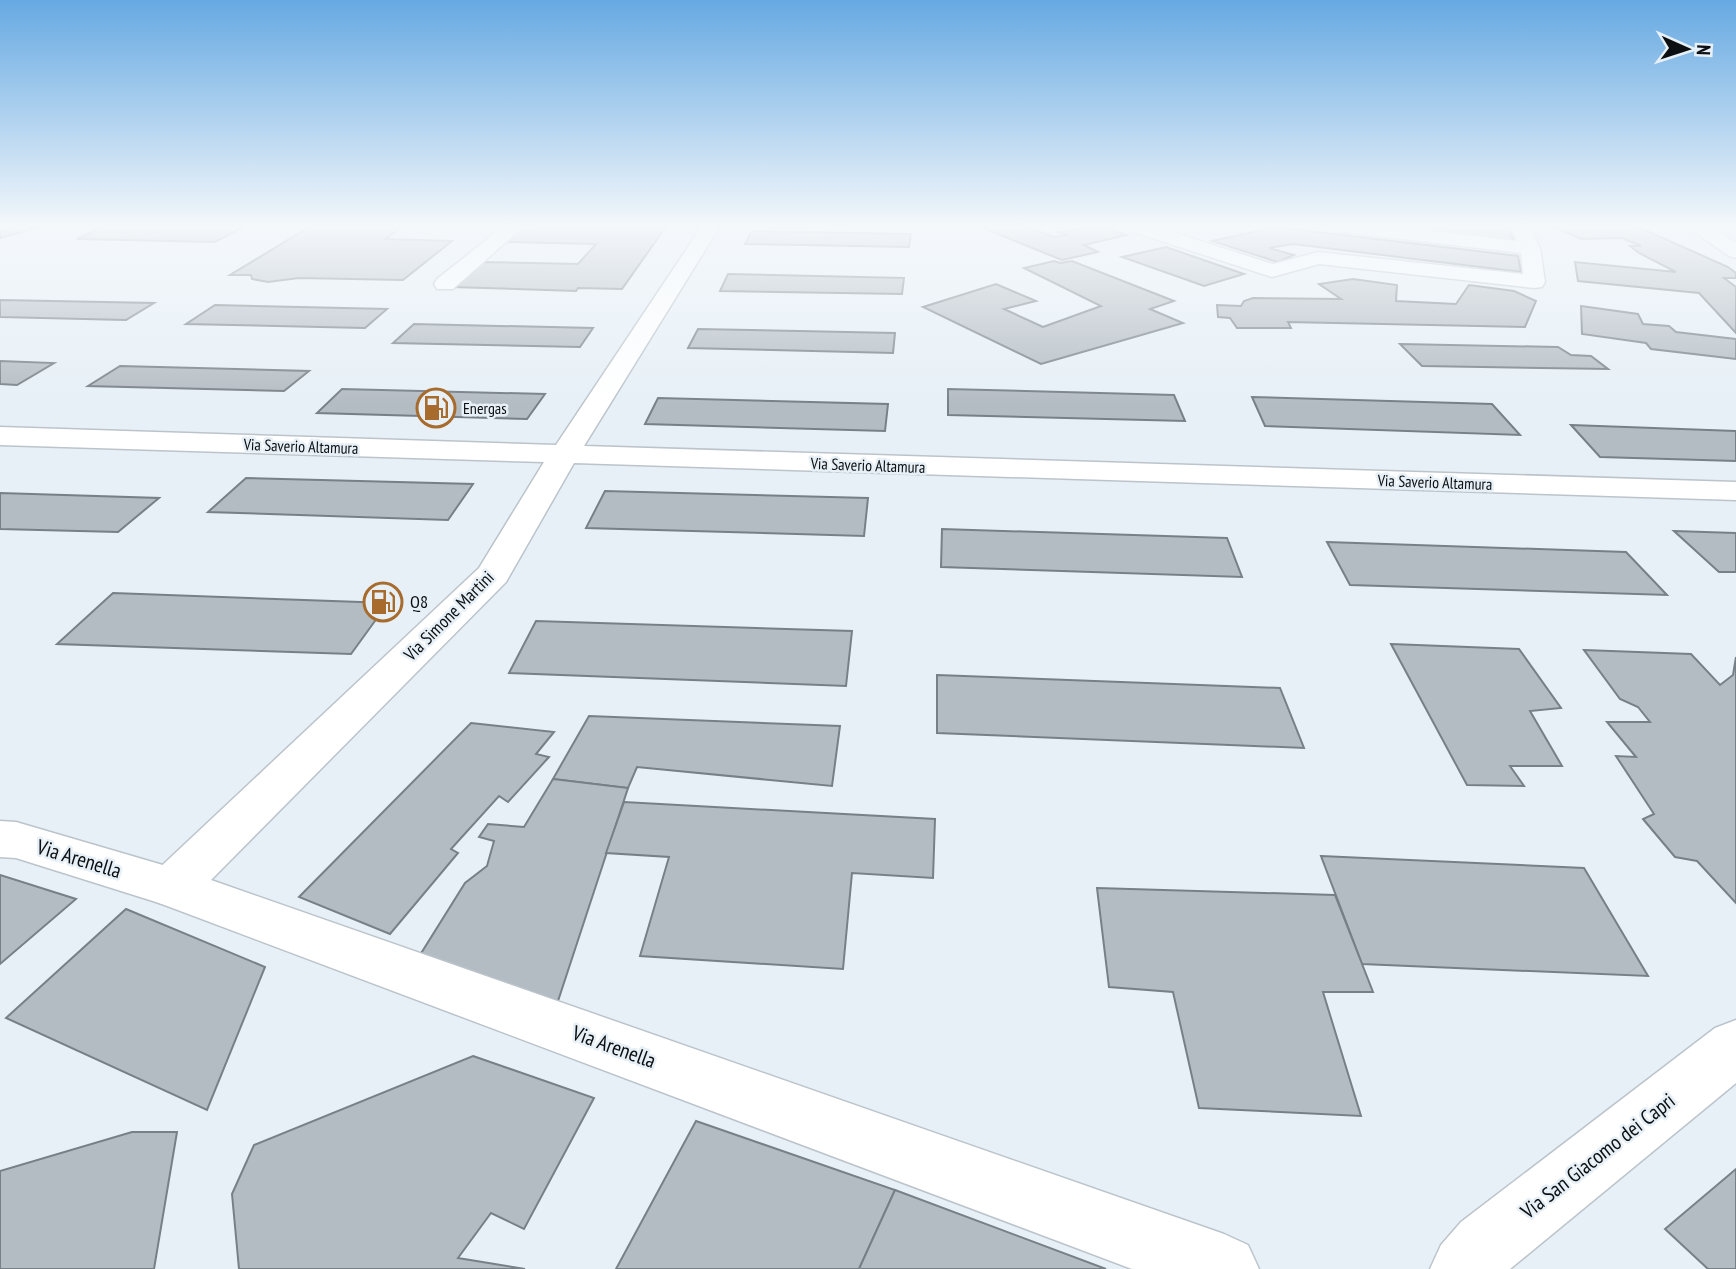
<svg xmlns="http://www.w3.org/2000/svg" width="1736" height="1269" viewBox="0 0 1736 1269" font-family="'PT Sans Narrow',sans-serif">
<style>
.building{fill:#b4bcc3;stroke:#788087;stroke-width:2}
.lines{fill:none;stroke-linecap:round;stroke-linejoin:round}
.minor-casing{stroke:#bcc4cb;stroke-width:3}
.major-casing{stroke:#bcc4cb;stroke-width:3}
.minor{fill:#fff;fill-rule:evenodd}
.major{fill:#fff;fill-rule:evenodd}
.labels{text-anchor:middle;stroke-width:5;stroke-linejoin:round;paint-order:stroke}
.far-poi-label{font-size:16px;fill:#0c0f11;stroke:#e7f0f7;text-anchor:start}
.far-street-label{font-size:16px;fill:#0c0f11;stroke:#e7f0f7}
.poi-label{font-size:18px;fill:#0c0f11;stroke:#e7f0f7;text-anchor:start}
.street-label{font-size:18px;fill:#0c0f11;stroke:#e7f0f7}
.near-street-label{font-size:21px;fill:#0c0f11;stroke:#e7f0f7}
</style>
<rect width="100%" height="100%" fill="#e7f0f7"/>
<g class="building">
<path d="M19,226H43L0,238V231Z"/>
<path d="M105,226H245L215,242L77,239Z"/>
<path d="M311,226H404L385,239L452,241L403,280L299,278L268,282L252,279L251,275H230Z"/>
<path d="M521,226L607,228H665L622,289L578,288L576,291L453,287L482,262L578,264L596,244L504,242Z"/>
<path d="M978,226H1025L1054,237L1066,235L1059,232L1101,226L1126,235L1084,245L1098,252L1062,260Z"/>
<path d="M1408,226H1508L1514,241L1405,228Z"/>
<path d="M1552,226H1636L1728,267L1736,273V278H1724L1736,287V333L1699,293L1578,281L1575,262L1676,272L1639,253L1630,246H1641L1622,238L1581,239Z"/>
<path d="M1276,227L1518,256L1521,272L1293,244L1269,248L1294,255L1278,262L1212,241Z"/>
<path d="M752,231L911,234L909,247L745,244Z"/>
<path d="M1166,247L1244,274L1204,286L1122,257Z"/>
<path d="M1054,261L1060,263L1072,261L1174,301L1150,309L1183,323L1041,364L923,307L996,284L1036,301L1004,309L1043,327L1101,306L1024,268Z"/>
<path d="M728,274L904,278L902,294L720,291Z"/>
<path d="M1353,279L1397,285L1396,301L1456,304L1469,285L1514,291L1536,301L1525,327L1288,322L1291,328H1237L1230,318L1218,317L1217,305L1241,306L1244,301L1253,298L1341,299L1319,284Z"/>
<path d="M0,300L154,303L126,320L0,317Z"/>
<path d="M215,305L387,309L365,328L186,324Z"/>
<path d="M1581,306L1638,314L1643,324L1669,326L1676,332L1736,339V359L1651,349L1646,343L1582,334Z"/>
<path d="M414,324L593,328L580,347L393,343Z"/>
<path d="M698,329L895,333L893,353L688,348Z"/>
<path d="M1400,344L1558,347L1571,355L1591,356L1608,369L1422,366Z"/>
<path d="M0,361L54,363L17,385L0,384Z"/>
<path d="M120,366L309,371L284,391L88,386Z"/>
<path d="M342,389L545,394L527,419L317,413Z"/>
<path d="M948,389L1174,395L1185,421L948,415Z"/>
<path d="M1252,397L1492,404L1520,435L1265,426Z"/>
<path d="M658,398L888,404L885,431L645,424Z"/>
<path d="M1571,425L1736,431V461L1600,457Z"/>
<path d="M246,478L473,484L448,520L208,512Z"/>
<path d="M605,491L868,498L864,536L586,528Z"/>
<path d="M0,493L159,498L118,532L0,529Z"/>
<path d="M942,529L1227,538L1242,577L941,567Z"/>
<path d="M1674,531L1736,533V572H1719Z"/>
<path d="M1327,542L1626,552L1667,595L1350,585Z"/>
<path d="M113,593L388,603L351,654L57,644Z"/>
<path d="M536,621L852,631L846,686L509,673Z"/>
<path d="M1391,644L1519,649L1561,708L1530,711L1562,766H1510L1524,786L1467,785Z"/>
<path d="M1584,650L1691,654L1720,685L1733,675L1736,657V903L1697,861L1675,857L1643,819L1654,814L1616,756L1636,757L1607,722H1650L1638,707L1620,699Z"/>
<path d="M937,675L1280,688L1304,748L937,733Z"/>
<path d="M589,716L840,726L832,786L637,767L628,788L553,779Z"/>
<path d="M471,723L554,732L536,754L549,757L508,802L499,796L451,849L458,853L390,934L299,897Z"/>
<path d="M553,779L628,788L558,1001L420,955L465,883L487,866L494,841L479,837L488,824L524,827Z"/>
<path d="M624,802L935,819L933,878L852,873L843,969L640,956L669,857L606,853Z"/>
<path d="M1321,856L1584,868L1648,976L1362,964Z"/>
<path d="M0,875L76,899L0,964Z"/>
<path d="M1097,888L1335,895L1373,992H1323L1361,1116L1199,1108L1173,992L1109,987Z"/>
<path d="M126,909L265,967L207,1110L6,1018Z"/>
<path d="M473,1056L594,1098L524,1229L491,1213L458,1258L525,1269H239L232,1194L254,1145Z"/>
<path d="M696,1121L895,1190L859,1269H616Z"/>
<path d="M132,1132H177L154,1269H0V1171Z"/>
<path d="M1736,1169V1269H1708L1665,1229Z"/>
<path d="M895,1190L1106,1269H859Z"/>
</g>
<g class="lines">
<defs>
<g id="minor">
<path d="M504,226H524L453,289H437L434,284L437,279Z"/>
<path d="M1125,226H1153L1273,264L1318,252L1523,274L1521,253L1342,232L1333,226H1390L1517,241L1511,226H1529L1540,248L1545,282L1542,287L1534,288L1319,264L1272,277L1127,230Z"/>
<path d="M1686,226H1708L1736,243V258L1729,256Z"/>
<path d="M0,821L16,822L190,873L197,887L190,901L172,907L16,858L0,857Z"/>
</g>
<g id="major">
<path d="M702,226H720L584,446L1736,482V500L574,463L506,582L211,880L1224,1234L1248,1245L1259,1269H1132L154,901L147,887L154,873L479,568L544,462L0,445V427L556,445Z"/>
<path d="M1736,1020V1083L1510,1269H1430L1441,1245L1461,1222L1715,1028Z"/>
</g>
</defs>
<use href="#minor" class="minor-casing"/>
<use href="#major" class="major-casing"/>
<use href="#minor" class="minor"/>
<use href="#major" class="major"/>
</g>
<linearGradient id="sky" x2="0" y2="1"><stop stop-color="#66a9e2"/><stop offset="0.56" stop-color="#f4f8fb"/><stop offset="1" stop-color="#f4f8fb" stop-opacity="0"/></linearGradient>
<rect width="1736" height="404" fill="url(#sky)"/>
<defs>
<symbol id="fuel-ring" viewBox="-11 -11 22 22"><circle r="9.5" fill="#e7f0f7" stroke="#a66b2d" stroke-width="1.5"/><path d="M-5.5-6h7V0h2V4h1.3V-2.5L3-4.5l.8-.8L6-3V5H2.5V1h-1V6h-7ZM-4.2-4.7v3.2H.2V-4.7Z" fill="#a66b2d"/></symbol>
</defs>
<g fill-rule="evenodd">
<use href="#fuel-ring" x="414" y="386" width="44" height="44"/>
<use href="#fuel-ring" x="361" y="580" width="44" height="44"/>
</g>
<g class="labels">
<g class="far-poi-label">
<text x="463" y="414">Energas</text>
</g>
<g class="far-street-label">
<text transform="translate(301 446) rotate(2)" y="6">Via Saverio Altamura</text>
<text transform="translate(868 465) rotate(2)" y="6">Via Saverio Altamura</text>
<text transform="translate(1435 482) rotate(2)" y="6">Via Saverio Altamura</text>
</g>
<g class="poi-label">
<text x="410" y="608">Q8</text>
</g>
<g class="street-label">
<text transform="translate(449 616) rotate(-45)" y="6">Via Simone Martini</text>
</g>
<g class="near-street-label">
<text transform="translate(79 859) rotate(17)" y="7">Via Arenella</text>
<text transform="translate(614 1047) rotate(20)" y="7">Via Arenella</text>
<text transform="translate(1598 1156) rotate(-38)" y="7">Via San Giacomo dei Capri</text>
</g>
</g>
<g transform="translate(1687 49) rotate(93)" stroke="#e7f0f7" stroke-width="5" paint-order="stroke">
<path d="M0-5L12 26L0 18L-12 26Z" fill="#0c0f11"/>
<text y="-10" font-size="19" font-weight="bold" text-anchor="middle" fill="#0c0f11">N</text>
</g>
</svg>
